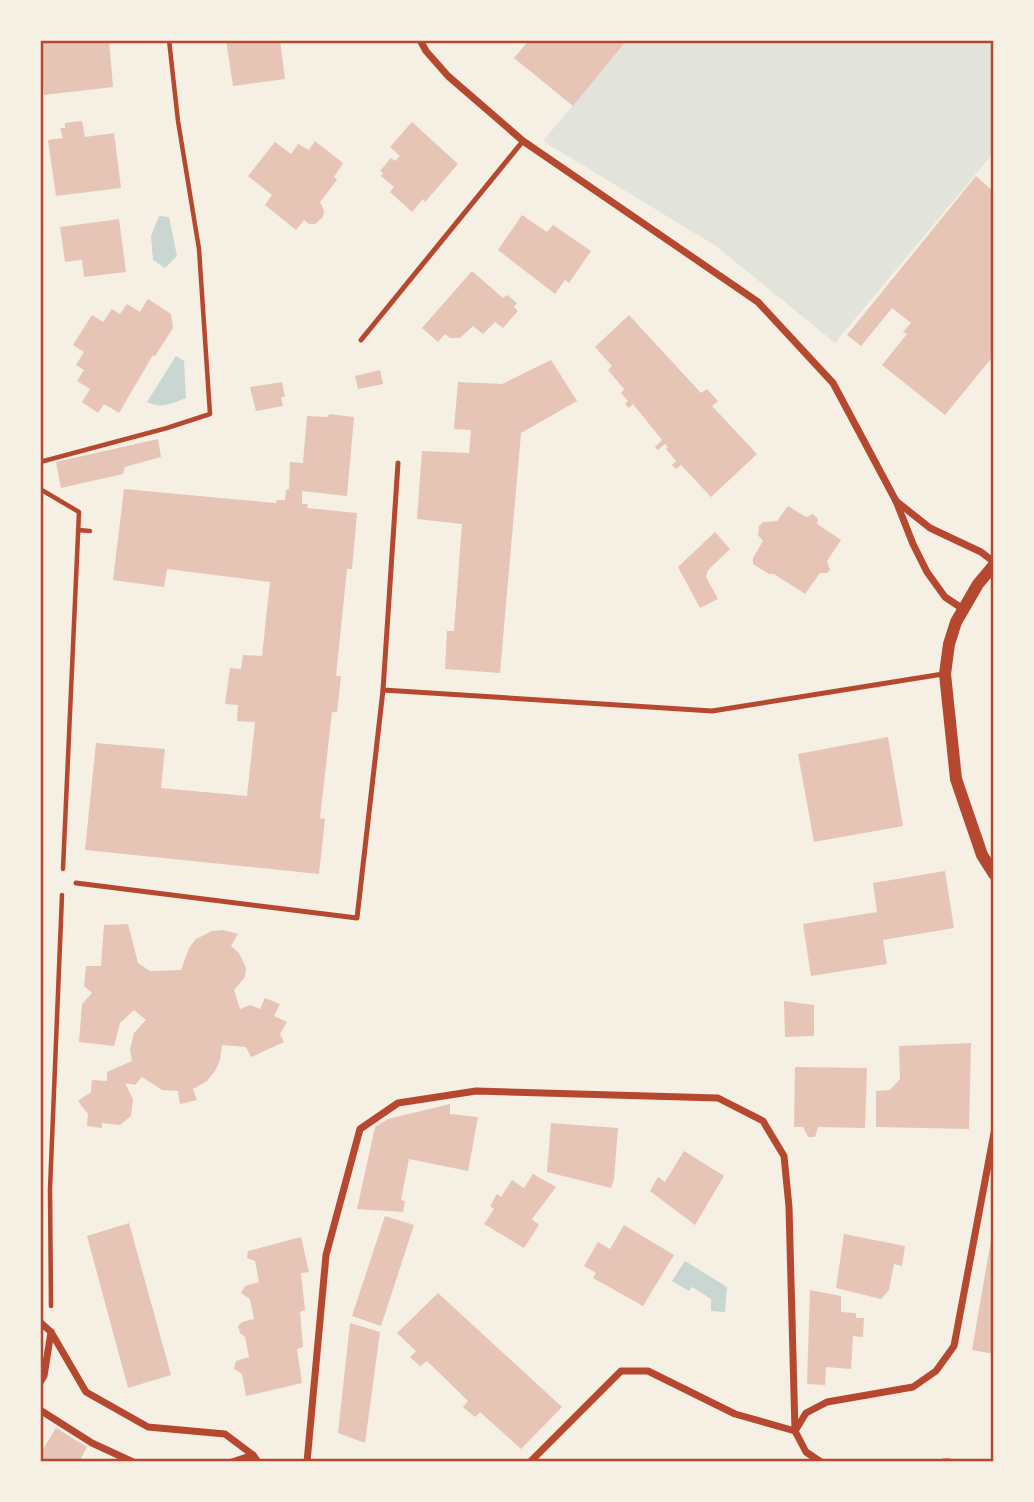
<svg xmlns="http://www.w3.org/2000/svg" width="1034" height="1502" viewBox="0 0 1034 1502" font-family="'Space Grotesk',sans-serif">
<style>
.green{fill:#e2e4dc}
.water{fill:#c9d6d2}
.building{fill:#e6c5b7}
.lines{fill:none;stroke-linecap:round;stroke-linejoin:round}
.path{stroke:#b5482f;stroke-width:4.5}
.service{stroke:#b5482f;stroke-width:5}
.minor{stroke:#b5482f;stroke-width:7}
.tertiary{stroke:#b5482f;stroke-width:12}
.neatline{fill:none;stroke:#b5482f;stroke-width:2.5}
</style>
<rect width="100%" height="100%" fill="#f6efe4"/>
<path class="green" d="M627,40H994V152L835,343L716,246L543,141Z"/>
<g class="water">
<path d="M159,216L169,217L177,256L165,268L153,260L151,236Z"/>
<path d="M176,356L184,361L186,398C171,404 162,409 147,402Z"/>
<path d="M685,1261L727,1287L725,1312L711,1311V1299L692,1287L689,1291L672,1281Z"/>
</g>
<g class="building">
<path d="M40,40H109L113,87L44,95Z"/>
<path d="M226,40H280L285,79L233,86Z"/>
<path d="M529,40H627L573,106L514,58Z"/>
<path d="M82,121L85,137L114,133L121,188L56,196L48,140L63,138L60,128H65V123Z"/>
<path d="M412,122L458,164L425,202L423,199L412,212L390,192L394,187L381,176L383,173L380,171L391,158L395,161L400,156L390,147Z"/>
<path d="M315,141L343,163L334,177L337,180L320,202L324,210L323,217L315,224H309L304,220L296,230L265,205L272,195L248,176L275,142L291,154L298,144L309,150Z"/>
<path d="M976,176L994,192V355L945,415L882,365L907,334L903,332L911,323L892,308L861,346L847,335Z"/>
<path d="M522,215L547,232L553,225L591,251L569,283L565,280L555,294L498,250Z"/>
<path d="M119,219L126,272L84,277L82,260L65,262L60,227Z"/>
<path d="M472,271L503,298L507,295L517,303L514,307L518,311L503,328L495,322L483,334L473,326L460,338H450L445,334L438,342L422,328Z"/>
<path d="M148,299L171,314L173,328L155,356L153,355L119,413L104,404L98,413L82,402L90,389L77,381L84,370L76,365L84,352L73,345L92,315L103,322L112,309L120,314L127,304L140,312Z"/>
<path d="M629,315L701,393L707,389L718,401L712,406L757,454L711,497L681,465L676,469L672,465L676,461L666,449L668,447L665,444L658,450L655,447L662,440L633,404L629,408L625,404L628,401L621,393L624,389L608,370L612,366L595,347Z"/>
<path d="M551,360L577,401L521,433L500,673L445,669L447,631H454L462,524L417,519L422,451L469,453L471,430L454,429L458,382L502,384Z"/>
<path d="M380,370L383,384L358,389L355,376Z"/>
<path d="M282,382L285,397H281L283,406L256,411L250,387Z"/>
<path d="M329,414L354,417L347,496L302,491V504H308L307,508L357,513L352,569H347L336,676H341L337,712H332L320,818L325,819L319,874L85,850L96,743L165,749L161,788L247,796L255,722L237,721L238,705L225,704L230,668L241,669L243,655L262,656L270,582L167,569L164,587L113,580L124,489L276,503L277,500H285L286,490L289,489L290,462L303,463L307,416L328,417Z"/>
<path d="M158,439L161,457L125,467L123,474L61,488L56,462Z"/>
<path d="M788,506L806,517L813,514L818,519L817,524L841,540L827,561L830,570L827,573H820L805,594L774,574H769L753,564V558L763,541L758,535L759,526L763,522L777,521Z"/>
<path d="M715,532L730,549L708,570L706,577L718,599L700,608L678,567Z"/>
<path d="M888,737L903,826L814,842L798,754Z"/>
<path d="M945,871L954,928L883,940L887,964L811,976L803,924L877,912L873,883Z"/>
<path d="M128,924L138,963L150,971L181,970L189,948L196,939L212,931L223,930L238,934L231,946L239,953L246,968L245,977L234,990L240,1009L250,1005L260,1009L265,998L280,1004L274,1016L287,1022L280,1034L284,1042L251,1057L246,1047L222,1045L220,1060L215,1071L207,1081L193,1089L197,1100L180,1104L178,1091L162,1090L142,1077L135,1085L125,1083L133,1099L131,1116L120,1125L102,1123V1128L87,1126L88,1114L78,1101L91,1092L92,1080L107,1081V1072L132,1061L130,1050L134,1033L146,1020L134,1010L120,1023L114,1046L79,1042L82,1004L92,993L84,986L86,966H101L104,925Z"/>
<path d="M784,1001L814,1005V1036L785,1037Z"/>
<path d="M971,1043L969,1129L876,1127V1091L890,1090L900,1079L899,1046Z"/>
<path d="M795,1067L867,1068L865,1128L818,1127L815,1137H808L803,1127H794Z"/>
<path d="M450,1104V1114L478,1117L468,1171L409,1159L401,1200L405,1201L403,1212L357,1209L375,1127L388,1119Z"/>
<path d="M551,1123L618,1128L614,1179L611,1188L547,1172Z"/>
<path d="M684,1151L724,1176L695,1225L650,1191L658,1177L665,1182Z"/>
<path d="M533,1174L556,1187L532,1219L539,1225L524,1248L484,1224L494,1209L490,1206L497,1194L501,1197L512,1180L524,1188Z"/>
<path d="M385,1216L414,1225L381,1326L352,1316Z"/>
<path d="M129,1223L171,1375L128,1388L87,1236Z"/>
<path d="M624,1225L674,1255L643,1306L593,1278L596,1273L584,1266L598,1242L610,1249Z"/>
<path d="M844,1234L905,1246L902,1266L894,1264L889,1290L881,1299L836,1288Z"/>
<path d="M992,1234H994V1354L972,1350Z"/>
<path d="M301,1237L309,1272L301,1273L305,1310L300,1312L303,1347L297,1349L302,1383L246,1396L242,1374L234,1369L236,1361L249,1357L245,1337L240,1333L238,1326L242,1322L254,1319L250,1299L241,1293L245,1286L259,1282L255,1261L247,1258L248,1251Z"/>
<path d="M810,1290L841,1296V1312L856,1313V1318H864L863,1337L853,1336L851,1369L826,1367L825,1385L807,1384Z"/>
<path d="M438,1293L562,1407L521,1449L480,1412L475,1417L463,1407L468,1401L427,1361L420,1366L410,1357L416,1351L397,1333Z"/>
<path d="M350,1323L380,1332L365,1443L338,1433Z"/>
<path d="M56,1428L87,1447L79,1462H40V1454Z"/>
</g>
<g class="lines">
<g class="path">
<path d="M40,462L167,428L210,414L199,249L178,121L169,40"/>
<path d="M40,489L79,512L63,869"/>
<path d="M78,530L90,531"/>
<path d="M51,1306L50,1189L62,895"/>
</g>
<g class="service">
<path d="M361,340L523,141"/>
<path d="M398,463L383,690L712,711L943,674"/>
<path d="M76,883L357,918L383,690"/>
</g>
<g class="minor">
<path d="M420,40L426,51L448,76L523,141L758,302L833,383L896,501L913,544L927,572L945,597L963,609"/>
<path d="M896,501L930,528L981,552L994,562"/>
<path d="M40,1322L51,1332L86,1392L148,1427L225,1434L253,1455"/>
<path d="M40,1382L44,1376L51,1332"/>
<path d="M40,1410L92,1443L133,1462"/>
<path d="M232,1462L253,1455L258,1462"/>
<path d="M307,1462L326,1255L360,1129L398,1103L476,1091L718,1098L763,1121L784,1156L789,1207L795,1431L735,1414L648,1371H621L530,1462"/>
<path d="M821,1462L806,1452L795,1431L806,1413L827,1402L913,1387L936,1371L954,1346L994,1133"/>
<path d="M944,1462H949"/>
</g>
<path class="tertiary" d="M994,565L978,584L956,622L949,644L945,674L956,779L982,855L994,874"/>
</g>
<rect width="1034" height="1502" fill="none" stroke="#f6efe4" stroke-width="84"/>
<rect x="42" y="42" width="950" height="1418" class="neatline"/>
</svg>
